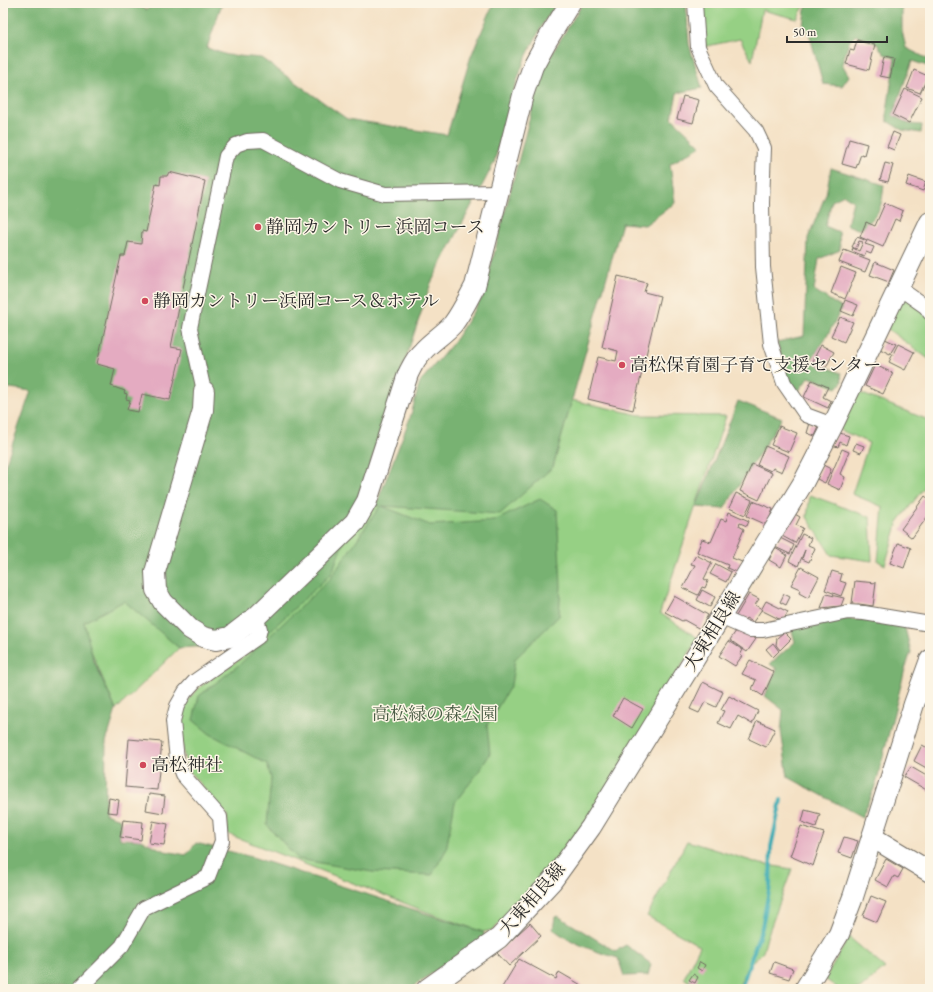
<svg xmlns="http://www.w3.org/2000/svg" width="933" height="992" viewBox="0 0 933 992" font-family="'EB Garamond','Noto Serif JP',serif">
<style>
.green{fill:#96d084;stroke:#607e58}
.forest{fill:#78b272;stroke:#526e4e}
.lines{fill:none;stroke-linecap:round;stroke-linejoin:round}
.stream{stroke:#39abb4;stroke-width:4}
.building{fill:#e4abc1}
.street-casing{stroke:#716b61;stroke-width:16}
.secondary-casing{stroke:#716b61;stroke-width:22}
.street{stroke:#fff;stroke-width:14}
.secondary{stroke:#fff;stroke-width:20}
.poi-dot{fill:#d1495b;stroke:#fcf5e5;stroke-width:1.5}
.labels{text-anchor:middle;stroke-width:3;stroke-linejoin:round;paint-order:stroke}
.poi-label{font-size:18px;fill:#2b2b2b;stroke:#fcf5e5;text-anchor:start}
.street-label{font-size:18px;fill:#2b2b2b;stroke:#fcf5e5}
.park-label{font-size:18px;fill:#4b5d46;stroke:#fcf5e5}
</style>
<rect width="100%" height="100%" fill="#fcf5e5"/>
<filter id="ink" filterUnits="userSpaceOnUse"><feTurbulence type="fractalNoise" baseFrequency=".025" numOctaves="2"/><feDisplacementMap in="SourceGraphic" scale="8" xChannelSelector="R" yChannelSelector="G"/><feConvolveMatrix kernelMatrix="1 2 1 2 8 2 1 2 1" color-interpolation-filters="sRGB"/></filter>
<filter id="wash" filterUnits="userSpaceOnUse"><feTurbulence type="fractalNoise" baseFrequency=".012" numOctaves="4" result="noise"/><feDisplacementMap in="SourceGraphic" scale="16" xChannelSelector="R" yChannelSelector="G"/><feGaussianBlur stdDeviation="0.9" result="paint"/><feColorMatrix in="noise" values="0 0 0 0 0 0 0 0 0 0 0 0 0 0 0 0 0 1.4 0 .05"/><feComposite in="paint" operator="in"/></filter>
<g filter="url(#wash)">
<rect width="100%" height="100%" fill="#f4e1c5"/>
<g class="green">
<path d="M704,3H806L797,19L762,10L752,61L740,39L703,47Z"/>
<path d="M902,292L930,319V360L885,327Z"/>
<path d="M855,391L926,419L930,422V480L898,522L885,565L878,561L883,507L852,494L869,443L838,429Z"/>
<path d="M572,400L639,415L726,416L660,613L698,638L590,818L551,872L493,930L483,932L427,912L228,834L227,815L188,770L184,756L179,725L183,711L191,696L201,686L253,650L277,610L376,505L380,506L553,467Z"/>
<path d="M810,495L870,517L872,561L831,555L807,517Z"/>
<path d="M126,598L179,648L116,710L79,622Z"/>
<path d="M687,841L761,864L792,869L767,937L763,952L746,969L738,989H699L684,978L700,946L647,916Z"/>
<path d="M849,937L885,968L860,989H839L825,979Z"/>
</g>
<g class="forest">
<path d="M3,3H135L146,10L157,3H222L207,48L227,55L261,58L347,119L447,135L471,56L494,3H557L543,24L524,61L514,90L494,163L431,283L360,495L332,573L257,643L179,648L124,601L84,622L93,659L116,710L106,742L105,814L120,819V839L141,840L165,851L186,855L196,843L252,857L483,932L486,938L469,955L459,954L410,989H3V471L31,391L3,387Z"/>
<path d="M583,3H686L689,44L702,88L677,93L672,118L701,146L670,164L675,203L645,225L622,223L553,467L500,514L382,506L430,525L494,521L540,499L557,510L561,586L559,616L515,659L511,685L487,725L490,754L477,774L455,802L446,850L432,875L372,872L298,859L267,825L271,778L267,764L210,734L193,720L199,696L240,664L330,579L380,506L376,505L410,418L420,382L453,343L483,296L535,97L544,69L557,45Z"/>
<path d="M808,3H902V31L906,48L930,60V67L912,61L893,115L909,124L922,125L921,133L902,130L887,121V111L895,58L884,54L877,44L856,35L849,42L842,64L849,76L842,86L823,84L810,36L803,25L805,10Z"/>
<path d="M831,168L884,185C881,210 880,214 860,230L847,225L853,201L844,195L832,201L825,226L839,232L840,250L819,259L814,290L842,308L825,340L810,361L841,373L842,382L837,388L809,377L797,393L787,378L777,342L804,336L808,238L826,194Z"/>
<path d="M738,401L782,418L724,509L696,507Z"/>
<path d="M843,619L892,621L904,624L911,652L905,669L876,784L862,817L788,777L781,731L783,710L765,696L777,669L770,664L795,642L791,627Z"/>
<path d="M558,916L615,951L626,945L651,964L648,975L624,976L618,958C596,952 571,943 553,929L555,917Z"/>
</g>
<g class="lines">
<path class="stream" d="M741,989L762,927L770,886L771,847L781,800"/>
</g>
<g id="blocks">
<g class="building">
<path d="M857,40L875,45L869,70L846,64L850,50L854,51Z"/>
<path d="M884,57L894,59L890,78L880,76Z"/>
<path d="M914,70L928,76L920,93L907,88Z"/>
<path d="M905,89L922,97L909,123L893,115Z"/>
<path d="M683,96L699,100L693,123L677,119Z"/>
<path d="M893,132L900,135L894,150L887,147Z"/>
<path d="M849,139L867,144L864,155L861,154L856,168L842,164Z"/>
<path d="M885,163L893,165L888,182L880,180Z"/>
<path d="M169,172L205,181L171,347L182,349L170,400L142,394L138,412L127,410L130,400L126,399L127,394L124,393L125,391L111,386L115,369L97,364L121,256H125L128,242L141,244L142,231L146,232L156,184L160,185L161,176H167Z"/>
<path d="M909,176L926,182L923,191L906,185Z"/>
<path d="M885,203L903,211L899,221L895,219L883,247L860,237L866,222L875,226Z"/>
<path d="M857,237L867,241L865,244L874,247L871,254L866,252L864,256L852,251L853,248L859,251L863,242L859,241L856,249L852,247Z"/>
<path d="M844,250L870,260L865,272L839,262Z"/>
<path d="M875,262L894,270L889,282L870,275Z"/>
<path d="M841,267L856,273L845,299L831,293Z"/>
<path d="M618,276L647,283L644,292L660,296L633,410L588,399L598,357L616,361L618,351L602,347Z"/>
<path d="M845,300L858,305L853,316L841,311Z"/>
<path d="M840,317L853,322L844,342L831,336Z"/>
<path d="M885,339L896,344L890,354L880,349Z"/>
<path d="M898,344L914,352L905,370L889,362Z"/>
<path d="M821,345L834,352L825,369L812,362Z"/>
<path d="M875,365L893,373L883,394L865,386Z"/>
<path d="M812,380L828,387L823,397L831,401L828,408L804,397Z"/>
<path d="M810,423L819,427L815,436L807,433Z"/>
<path d="M779,426L797,433L789,452L771,445Z"/>
<path d="M837,432L849,436L846,445L840,442L838,447L832,445Z"/>
<path d="M856,443L864,446L861,453L853,450Z"/>
<path d="M765,446L789,456L782,472L773,468L771,471L757,465Z"/>
<path d="M842,449L849,452L840,474L845,477L840,490L827,484Z"/>
<path d="M752,464L772,473L759,500L740,491Z"/>
<path d="M823,465L831,469L825,483L817,479Z"/>
<path d="M736,493L752,500L745,515L729,508Z"/>
<path d="M925,496L930,500V513L912,538L901,529Z"/>
<path d="M753,501L773,509L767,525L747,516Z"/>
<path d="M729,512L749,521L747,526L740,523L739,526L744,529L732,558L742,562L738,573L727,568L728,565L697,552L702,539L711,542L721,519L726,521Z"/>
<path d="M793,513L800,517L796,525L803,528L795,543L782,536Z"/>
<path d="M802,534L811,538L808,545L815,548L809,562L802,559L805,550L798,566L789,561Z"/>
<path d="M780,538L794,545L790,554L775,547Z"/>
<path d="M898,543L911,548L904,568L890,563Z"/>
<path d="M775,548L787,555L781,567L769,560Z"/>
<path d="M696,555L712,563L704,579L708,581L705,588L702,587L698,595L683,588L695,565L691,564Z"/>
<path d="M716,564L731,572L726,582L710,574Z"/>
<path d="M801,567L819,577L808,598L799,593L800,589L791,585Z"/>
<path d="M832,571L842,574L840,581L846,583L841,596L825,590Z"/>
<path d="M855,581L876,583L873,606L852,603Z"/>
<path d="M702,590L715,597L710,607L697,600Z"/>
<path d="M749,594L759,599L755,605L762,609L753,622L746,618L744,621L736,616Z"/>
<path d="M784,594L790,597L786,605L780,602Z"/>
<path d="M826,594L844,598L841,606L821,608Z"/>
<path d="M674,596L708,615L700,629L684,620L682,621L665,612Z"/>
<path d="M766,601L788,612L783,621L761,610Z"/>
<path d="M738,628L756,639L747,652L730,640Z"/>
<path d="M784,632L791,639L780,650L776,645L777,638Z"/>
<path d="M729,641L743,650L740,655L742,656L735,666L719,656Z"/>
<path d="M773,643L779,651L773,657L766,649Z"/>
<path d="M750,660L774,672L763,696L752,689L756,680L742,674Z"/>
<path d="M703,682L723,692L716,707L705,702L699,713L690,709Z"/>
<path d="M729,696L758,711L752,724L738,716L731,729L718,723L724,711L721,710Z"/>
<path d="M623,698L643,709L632,728L613,716Z"/>
<path d="M757,721L775,729L766,747L749,739Z"/>
<path d="M129,739L162,742L157,790L125,787Z"/>
<path d="M922,745L930,749V770L914,761Z"/>
<path d="M911,767L930,778V792L904,777Z"/>
<path d="M149,794L165,796L163,813L146,810Z"/>
<path d="M109,798L119,800L117,813L107,812Z"/>
<path d="M805,810L820,814L816,827L802,822Z"/>
<path d="M123,820L143,822L141,840L120,837Z"/>
<path d="M153,821L168,824L164,845L149,843Z"/>
<path d="M801,826L824,833L813,866L790,856Z"/>
<path d="M844,837L858,841L852,858L838,853Z"/>
<path d="M886,859L903,869L898,878L894,876L888,887L875,880Z"/>
<path d="M871,896L886,902L877,922L863,916Z"/>
<path d="M530,923L541,936L509,966L497,953Z"/>
<path d="M519,959L556,979L559,972L588,989H501Z"/>
<path d="M700,962L705,965L702,971L697,968Z"/>
<path d="M774,962L793,969L789,979L770,973Z"/>
<path d="M693,974L698,977L695,983L689,980Z"/>
</g>
</g>
</g>
<g filter="url(#ink)">
<use href="#blocks" fill-opacity="0" stroke="#716b61" stroke-width="1"/>
<g class="lines">
<defs>
<g id="street">
<path d="M695,3L698,47L716,86L756,131L764,148L762,203L763,267L771,344L784,383L806,415L833,425"/>
<path d="M899,288L926,307L930,313"/>
<path d="M204,391L190,328L226,156L236,145L247,141L263,140L340,181L385,194L498,192"/>
<path d="M720,617L750,630H763L848,612L864,613L930,624"/>
<path d="M79,989L122,946L144,908L208,877L222,841L220,817L182,774L177,760L173,721L177,706L185,692L195,681L258,637L260,629L256,617"/>
</g>
<g id="secondary">
<path d="M204,391L203,410L155,572L156,590L163,602L190,629L203,637L216,640L230,637L256,617L355,522L367,501L408,374C412,366 416,357 423,351C432,341 444,334 453,324C462,312 468,299 475,286L523,95L533,66L546,42L570,3"/>
<path d="M872,837L930,872"/>
<path d="M427,989L499,938L552,881L591,827L803,483L833,425L930,222"/>
<path d="M805,989L839,934L853,897L914,704L930,660"/>
</g>
</defs>
<use href="#street" class="street-casing"/>
<use href="#secondary" class="secondary-casing"/>
<use href="#street" class="street"/>
<use href="#secondary" class="secondary"/>
</g>
</g>
<g class="poi-dot">
<circle cx="258" cy="227" r="4"/>
<circle cx="145" cy="301" r="4"/>
<circle cx="622" cy="365" r="4"/>
<circle cx="143" cy="765" r="4"/>
</g>
<g class="labels">
<g class="poi-label">
<text x="266" y="233">静岡カントリー 浜岡コース</text>
<text x="153" y="307">静岡カントリー浜岡コース＆ホテル</text>
<text x="630" y="371">高松保育園子育て支援センター</text>
<text x="151" y="771">高松神社</text>
</g>
<g class="street-label">
<text transform="translate(712 631) rotate(-58)" y="6">大東相良線</text>
<text transform="translate(532 899) rotate(-49)" y="6">大東相良線</text>
</g>
<g class="park-label">
<text x="435" y="720">高松緑の森公園</text>
</g>
</g>
<rect width="933" height="992" fill="none" stroke="#fcf5e5" stroke-width="16"/>
<path d="M787 36v6h100v-6" fill="none" stroke="#2b2b2b" stroke-width="2"/>
<text x="793" y="36" font-size="12" fill="#2b2b2b" stroke="#fcf5e5" stroke-width="3" paint-order="stroke">50 m</text>
</svg>
